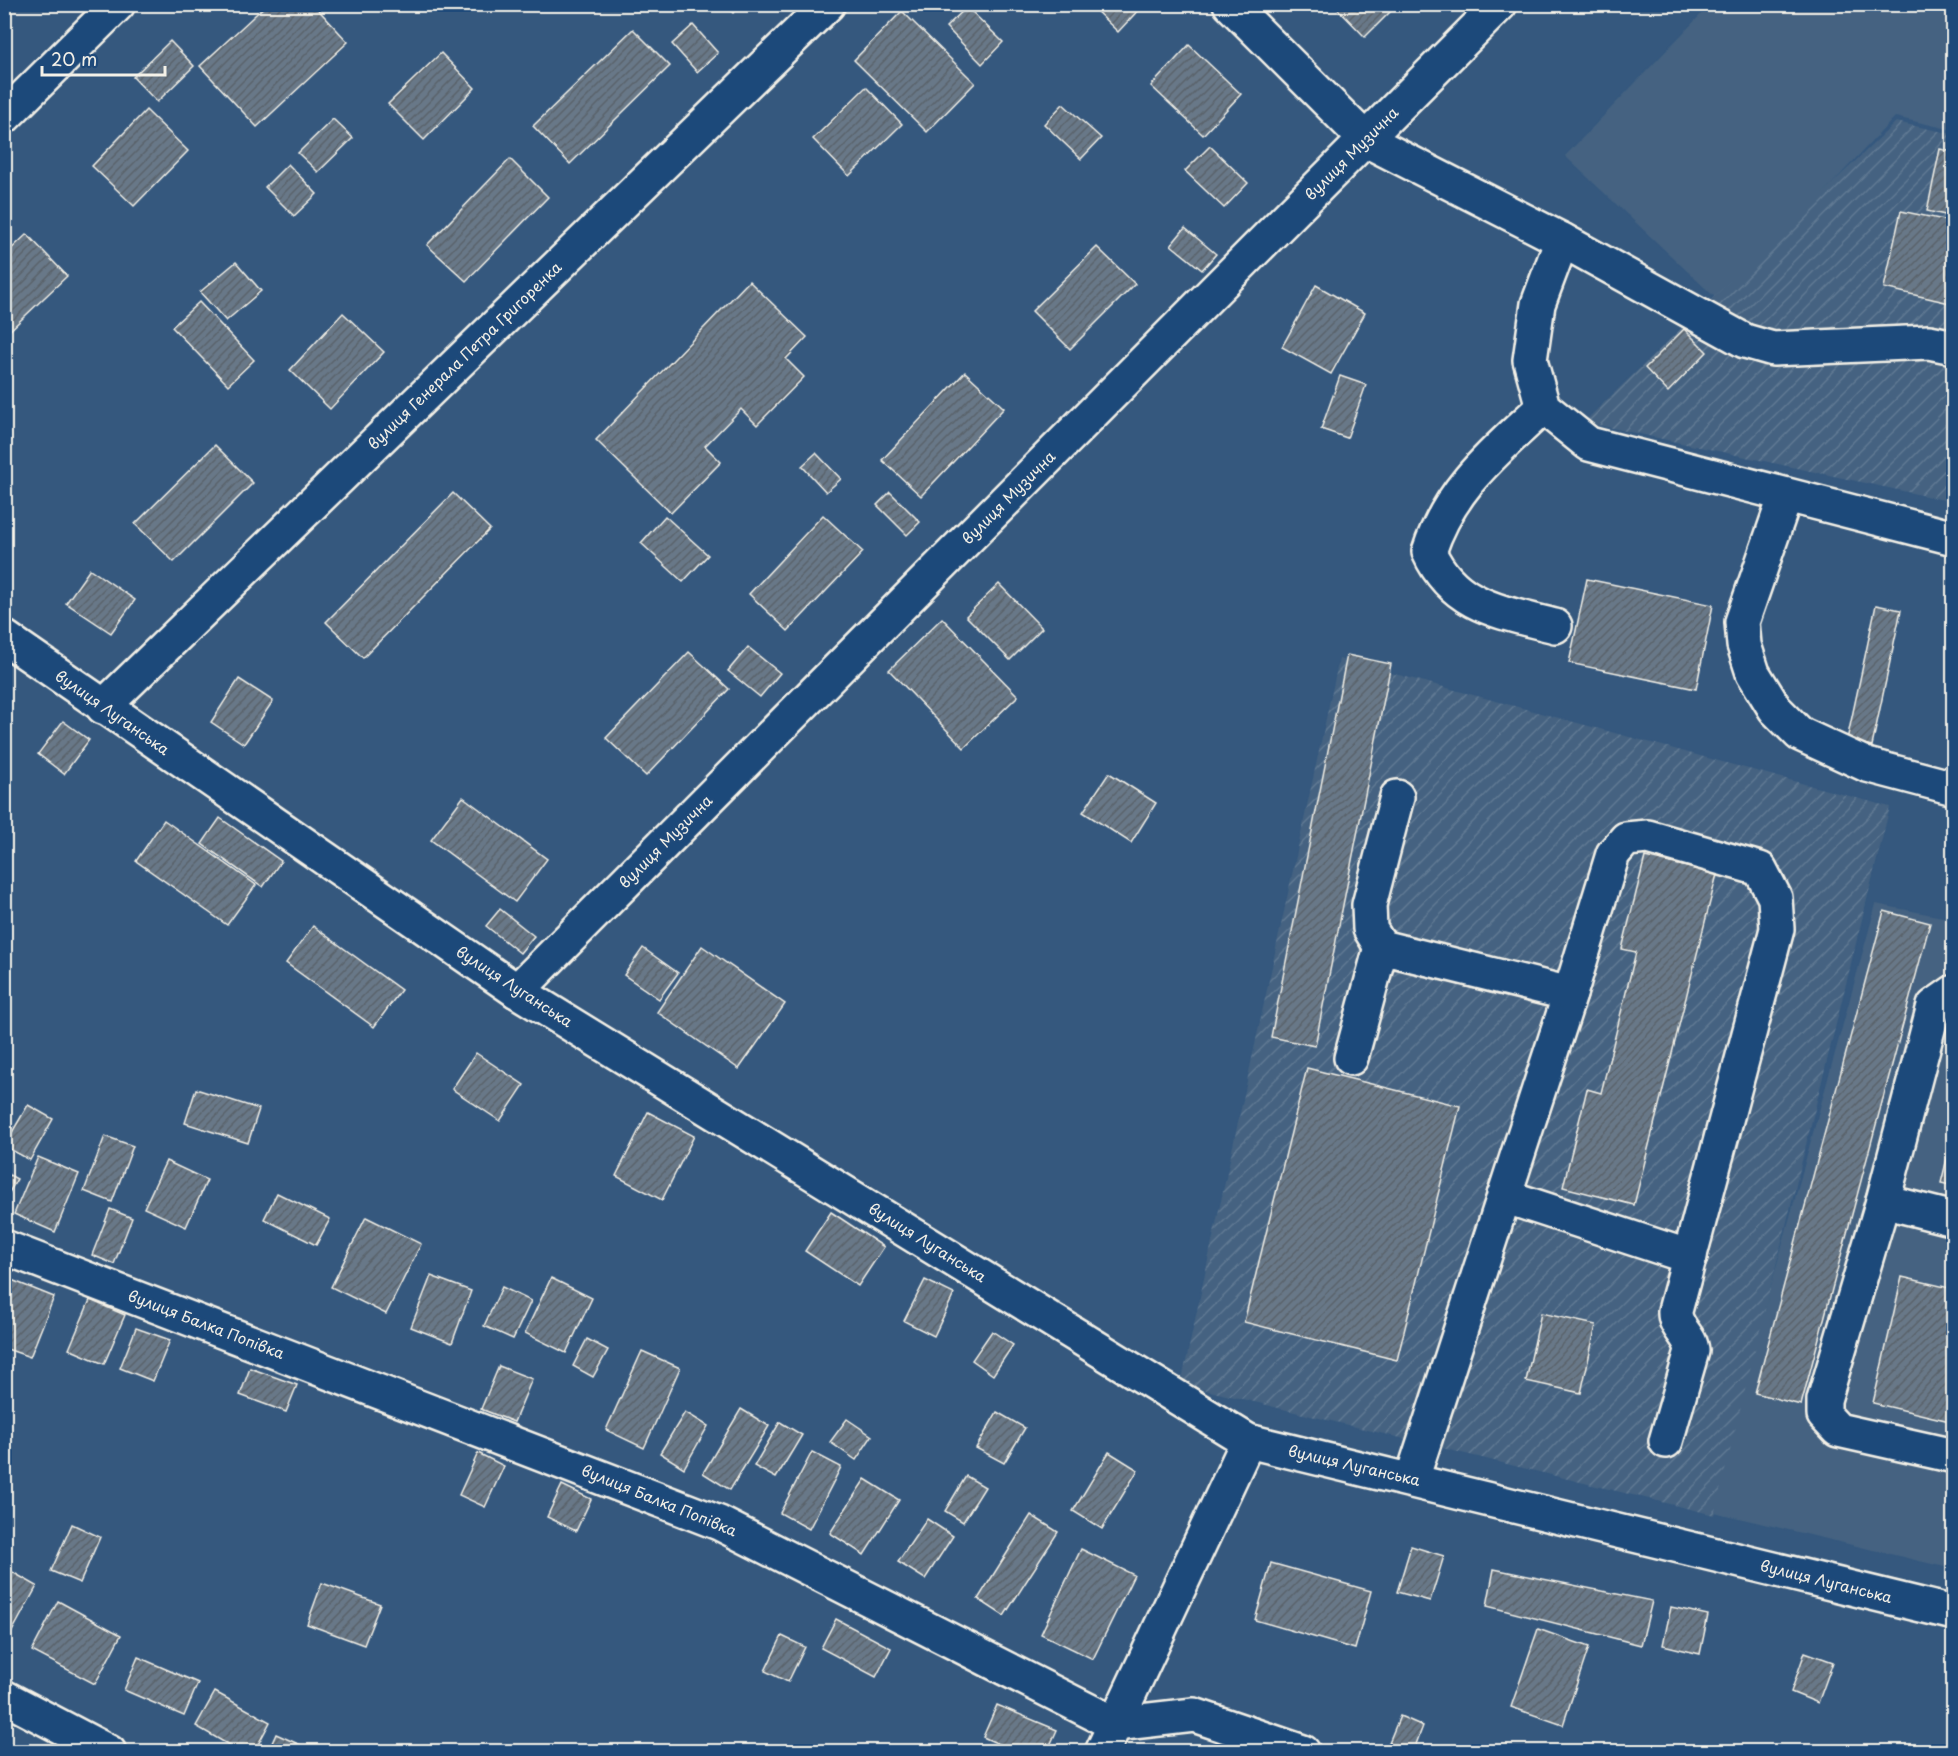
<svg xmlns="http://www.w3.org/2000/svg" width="1958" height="1756" viewBox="0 0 1958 1756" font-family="'Playpen Sans',sans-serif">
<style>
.built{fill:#446281}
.industrial{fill:url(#industrial-furrows)}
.building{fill:url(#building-hatch);stroke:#f4f1e8;stroke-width:1.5}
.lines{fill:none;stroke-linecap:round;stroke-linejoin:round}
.minor-casing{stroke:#f4f1e8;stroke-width:38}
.minor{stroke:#1f4a7a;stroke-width:33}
.labels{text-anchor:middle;stroke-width:5;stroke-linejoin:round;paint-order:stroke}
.street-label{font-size:15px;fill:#f4f1e8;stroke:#1f4a7a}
</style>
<defs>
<pattern id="industrial-furrows" width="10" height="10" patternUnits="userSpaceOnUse" patternTransform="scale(1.5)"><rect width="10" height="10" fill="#446281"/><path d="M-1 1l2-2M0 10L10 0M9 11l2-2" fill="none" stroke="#607993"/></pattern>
<pattern id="building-hatch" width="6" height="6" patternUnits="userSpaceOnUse" patternTransform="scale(1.5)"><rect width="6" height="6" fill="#687888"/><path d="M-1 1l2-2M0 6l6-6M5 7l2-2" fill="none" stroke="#5a626a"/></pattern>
</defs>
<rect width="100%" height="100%" fill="#35587e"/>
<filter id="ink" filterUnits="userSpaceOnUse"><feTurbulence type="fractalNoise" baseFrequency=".0167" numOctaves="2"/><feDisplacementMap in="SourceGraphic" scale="12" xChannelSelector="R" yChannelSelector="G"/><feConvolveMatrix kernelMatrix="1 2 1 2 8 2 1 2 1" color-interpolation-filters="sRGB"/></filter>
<g filter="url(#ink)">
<g class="built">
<path d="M1710,5H1953V130L1895,117L1720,302L1565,156Z"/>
<path d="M1876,904L1953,919V1569L1709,1511Z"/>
</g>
<g class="industrial">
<path d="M1896,122L1953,134V502L1584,422Z"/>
<path d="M1339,659L1890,807L1714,1515L1181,1384Z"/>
</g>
<g class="building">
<path d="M267,4H313L348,42L257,127L200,66Z"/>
<path d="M724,4H741L733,13Z"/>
<path d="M1089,4H1144L1118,32Z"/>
<path d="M1333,4H1398L1365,37Z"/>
<path d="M967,7L1003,42L982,64L946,27Z"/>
<path d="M902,11L975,83L927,132L854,60Z"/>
<path d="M693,25L718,53L697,72L672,44Z"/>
<path d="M633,29L670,66L570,164L533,126Z"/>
<path d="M170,41L194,66L157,102L133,77Z"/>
<path d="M1189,45L1241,94L1203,135L1151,86Z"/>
<path d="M441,53L475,88L424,140L388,104Z"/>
<path d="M866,87L902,124L849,176L813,139Z"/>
<path d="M1063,104L1101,138L1081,159L1044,124Z"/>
<path d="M146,110L188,151L134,206L92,166Z"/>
<path d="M333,119L353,138L318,172L298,153Z"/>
<path d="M1210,146L1248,183L1224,208L1185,171Z"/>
<path d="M1940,149L1954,152V217L1927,211Z"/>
<path d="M510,159L548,197L466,281L427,245Z"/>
<path d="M288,164L317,194L294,216L265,187Z"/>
<path d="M1901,211L1954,222V304L1884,288Z"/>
<path d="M1185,228L1216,254L1202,270L1171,245Z"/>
<path d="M27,234L67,276L4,336V256Z"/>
<path d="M1097,247L1135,284L1070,349L1032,311Z"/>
<path d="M236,262L261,291L226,321L200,292Z"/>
<path d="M749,281L807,337L786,359L804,377L757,425L741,409L705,446L721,462L671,513L596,440Z"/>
<path d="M1316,285L1365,313L1331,374L1282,347Z"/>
<path d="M199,302L254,360L228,385L172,327Z"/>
<path d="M343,313L384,352L330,409L290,370Z"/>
<path d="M1684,329L1707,352L1668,392L1645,368Z"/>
<path d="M965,372L1004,408L921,496L882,460Z"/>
<path d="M1340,376L1366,385L1347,438L1321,429Z"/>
<path d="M215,445L253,483L174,562L135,524Z"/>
<path d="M816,453L841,479L826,492L802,466Z"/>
<path d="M890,492L920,522L907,535L877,505Z"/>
<path d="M453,493L490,529L363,658L326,622Z"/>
<path d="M823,515L863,552L788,631L749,594Z"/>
<path d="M665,516L708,555L683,582L641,543Z"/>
<path d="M90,569L135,600L111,633L66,603Z"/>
<path d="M1587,579L1713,605L1696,689L1569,663Z"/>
<path d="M999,584L1042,628L1010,660L966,616Z"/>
<path d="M1876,605L1901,610L1872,746L1847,740Z"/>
<path d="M942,618L1018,696L964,748L889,670Z"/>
<path d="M748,647L780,673L760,697L728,671Z"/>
<path d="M689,652L729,689L646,776L606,738Z"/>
<path d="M1347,655L1391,664L1315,1046L1271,1037Z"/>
<path d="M239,679L273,701L244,744L211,722Z"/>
<path d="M63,721L89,740L64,774L38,754Z"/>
<path d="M1109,773L1156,803L1131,843L1083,812Z"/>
<path d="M463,797L547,859L515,902L431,840Z"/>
<path d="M220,818L281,861L263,887L202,844Z"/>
<path d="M164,820L256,885L227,925L136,861Z"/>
<path d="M1645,857L1717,874L1634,1205L1563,1187L1587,1089L1601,1093L1636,952L1622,949Z"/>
<path d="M500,909L534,936L520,953L486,926Z"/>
<path d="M1884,911L1930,923L1801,1405L1755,1393Z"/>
<path d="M313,926L401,990L374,1027L286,963Z"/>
<path d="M702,946L785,1004L739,1069L657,1012Z"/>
<path d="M643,948L678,973L659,999L624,975Z"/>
<path d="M476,1053L524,1085L500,1121L452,1089Z"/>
<path d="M1307,1068L1460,1106L1397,1360L1244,1322Z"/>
<path d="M196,1089L259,1109L248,1143L185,1123Z"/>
<path d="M28,1105L53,1119L30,1160L4,1146Z"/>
<path d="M648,1112L694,1136L662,1200L616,1176Z"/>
<path d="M1954,1130V1186L1941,1183Z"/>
<path d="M105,1136L133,1146L112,1202L84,1191Z"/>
<path d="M38,1157L79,1174L55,1232L14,1214Z"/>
<path d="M166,1161L207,1180L186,1227L144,1208Z"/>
<path d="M4,1172L17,1179L4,1201Z"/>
<path d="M277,1193L330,1219L316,1245L264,1219Z"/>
<path d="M110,1209L132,1218L114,1264L92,1255Z"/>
<path d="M831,1212L884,1247L858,1286L805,1251Z"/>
<path d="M366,1217L421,1244L386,1314L331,1287Z"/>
<path d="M431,1276L471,1291L452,1343L411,1327Z"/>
<path d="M4,1277L54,1297L30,1357L4,1348Z"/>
<path d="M1902,1277L1954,1289V1422L1873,1403Z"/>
<path d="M551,1278L592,1298L566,1353L525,1333Z"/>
<path d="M925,1280L954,1294L934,1336L904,1321Z"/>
<path d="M502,1287L531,1301L513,1339L484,1326Z"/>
<path d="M90,1300L125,1315L104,1364L69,1349Z"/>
<path d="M1541,1313L1596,1325L1581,1393L1526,1381Z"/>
<path d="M136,1328L170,1340L153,1381L120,1368Z"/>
<path d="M992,1331L1013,1345L993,1375L972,1360Z"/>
<path d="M587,1339L608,1350L593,1377L573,1366Z"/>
<path d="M642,1351L680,1368L644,1448L606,1430Z"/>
<path d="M499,1366L532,1379L514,1422L481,1409Z"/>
<path d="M250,1368L297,1385L286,1412L240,1395Z"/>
<path d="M741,1409L769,1426L730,1490L703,1473Z"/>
<path d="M685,1412L708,1426L684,1468L660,1453Z"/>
<path d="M997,1412L1025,1428L1004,1463L976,1448Z"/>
<path d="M847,1419L872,1436L856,1460L830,1442Z"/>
<path d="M780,1422L802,1435L776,1478L754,1466Z"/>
<path d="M812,1452L841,1467L809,1529L780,1513Z"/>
<path d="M1109,1452L1138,1470L1102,1529L1073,1511Z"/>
<path d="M478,1453L504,1466L485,1507L459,1495Z"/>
<path d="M966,1476L985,1487L963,1522L945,1511Z"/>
<path d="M865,1479L899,1500L864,1555L830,1533Z"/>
<path d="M562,1485L591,1499L576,1531L547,1517Z"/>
<path d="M1031,1515L1058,1532L1004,1616L978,1599Z"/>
<path d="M927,1519L953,1536L925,1579L898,1562Z"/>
<path d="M72,1524L100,1537L80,1583L51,1571Z"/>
<path d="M1411,1546L1444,1556L1430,1601L1397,1592Z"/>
<path d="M1081,1549L1134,1575L1093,1659L1041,1634Z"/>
<path d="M1271,1563L1371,1591L1355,1649L1255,1620Z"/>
<path d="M7,1569L37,1586L9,1637L4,1634Z"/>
<path d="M1494,1569L1652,1601L1641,1645L1487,1606Z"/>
<path d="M322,1583L380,1604L364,1645L307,1624Z"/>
<path d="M58,1601L121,1635L95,1684L32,1651Z"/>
<path d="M1671,1607L1708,1615L1700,1654L1663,1645Z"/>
<path d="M836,1619L891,1648L876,1677L821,1648Z"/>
<path d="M1538,1629L1589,1647L1563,1725L1511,1707Z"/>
<path d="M782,1636L805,1647L788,1682L765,1671Z"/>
<path d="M1805,1652L1833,1662L1818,1703L1791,1692Z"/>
<path d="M138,1657L198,1683L184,1716L124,1690Z"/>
<path d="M215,1692L270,1722L254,1752H241L196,1726Z"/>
<path d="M997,1705L1057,1730L1047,1752H1017L983,1737Z"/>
<path d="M1400,1716L1423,1726L1413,1752H1385Z"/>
<path d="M276,1734L316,1752H268Z"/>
</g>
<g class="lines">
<defs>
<g id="minor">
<path d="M1230,4L1366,140L1562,240L1745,341L1773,349L1929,342L1954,347"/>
<path d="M4,117L118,4"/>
<path d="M1562,240L1538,304L1530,360L1543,407L1589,444L1954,538"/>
<path d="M1543,407C1496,451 1450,487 1429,552C1454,607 1502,612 1555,626"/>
<path d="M1786,495L1742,622L1744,645L1753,673L1775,709L1800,734L1867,765L1954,788"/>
<path d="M4,637L517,991L1248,1441L1954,1613"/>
<path d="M103,707L828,4"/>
<path d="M1397,797L1369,905L1370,929L1381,947L1570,994L1412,1479"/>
<path d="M517,991L1500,4"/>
<path d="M1954,992L1934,1006L1883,1201L1824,1400V1415L1838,1430L1954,1456"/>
<path d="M1570,994L1613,854L1626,839L1648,837L1760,869L1775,898L1777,929L1675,1311C1674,1328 1691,1335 1692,1351L1666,1441"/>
<path d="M1351,1058L1381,947"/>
<path d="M1504,1196L1690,1257"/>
<path d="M1883,1201L1954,1219"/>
<path d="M4,1247L719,1523L1115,1724L1194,1715L1303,1752"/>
<path d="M4,1697L109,1752"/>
<path d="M1102,1752L1248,1441"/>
</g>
</defs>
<use href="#minor" class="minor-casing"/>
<use href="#minor" class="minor"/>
</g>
</g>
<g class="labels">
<g class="street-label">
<text transform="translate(1352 154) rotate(-45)" y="5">вулиця Музична</text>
<text transform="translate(465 356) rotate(-44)" y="5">вулиця Генерала Петра Григоренка</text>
<text transform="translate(1009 498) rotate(-45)" y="5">вулиця Музична</text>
<text transform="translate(112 713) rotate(35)" y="5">вулиця Луганська</text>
<text transform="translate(666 842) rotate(-45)" y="5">вулиця Музична</text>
<text transform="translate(514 987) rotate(33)" y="5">вулиця Луганська</text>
<text transform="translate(927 1243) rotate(32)" y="5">вулиця Луганська</text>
<text transform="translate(206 1325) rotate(21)" y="5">вулиця Балка Попівка</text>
<text transform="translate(1354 1466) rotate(13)" y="5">вулиця Луганська</text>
<text transform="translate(659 1501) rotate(22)" y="5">вулиця Балка Попівка</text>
<text transform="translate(1826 1582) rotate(14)" y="5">вулиця Луганська</text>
</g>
</g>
<rect width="1958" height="1756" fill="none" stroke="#1f4a7a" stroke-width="24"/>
<rect x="12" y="12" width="1934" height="1732" fill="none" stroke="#f4f1e8" stroke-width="2" filter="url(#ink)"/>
<path d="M42 66v9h123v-9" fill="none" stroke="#f4f1e8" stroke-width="3"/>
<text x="51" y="66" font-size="18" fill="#f4f1e8" stroke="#1f4a7a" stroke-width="4.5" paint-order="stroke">20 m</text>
</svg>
